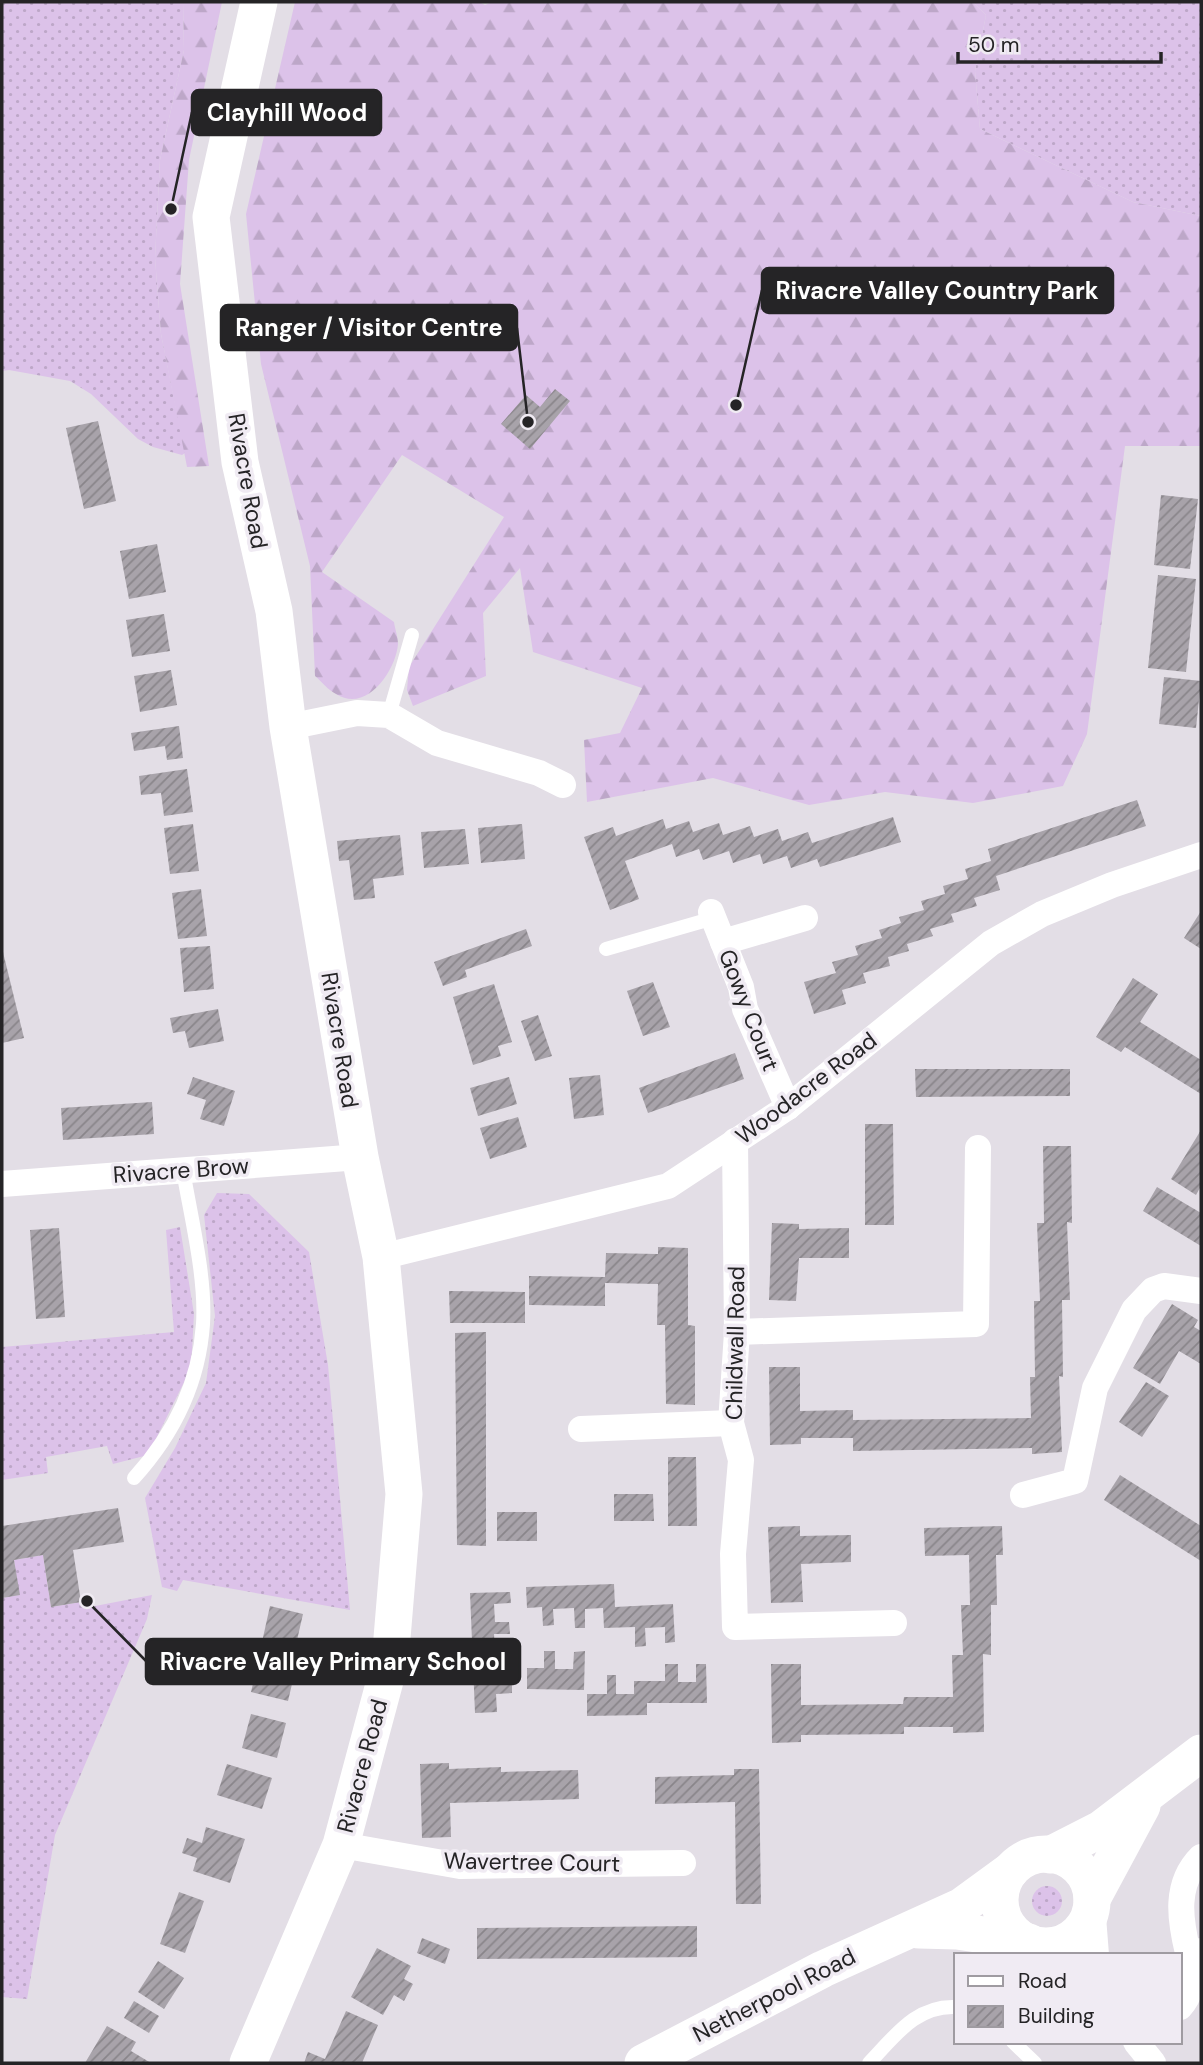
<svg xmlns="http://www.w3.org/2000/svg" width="1203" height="2065" viewBox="0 0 1203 2065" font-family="'DM Sans',sans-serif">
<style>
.grass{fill:url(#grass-dots)}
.forest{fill:url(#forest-firs)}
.building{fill:url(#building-hatch)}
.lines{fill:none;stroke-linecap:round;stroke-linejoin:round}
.lane{stroke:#fff;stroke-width:14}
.street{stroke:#fff;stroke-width:26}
.secondary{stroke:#fff;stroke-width:37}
.labels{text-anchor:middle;stroke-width:7;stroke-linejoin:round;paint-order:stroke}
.street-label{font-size:23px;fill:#252426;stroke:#f0ebf3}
.leader{fill:none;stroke:#252426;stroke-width:2.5}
.callout-dot{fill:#252426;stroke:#f0ebf3;stroke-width:2.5}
.callout{fill:#252426;stroke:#252426;stroke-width:2.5}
.callout-label{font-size:24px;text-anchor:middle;font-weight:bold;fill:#fff}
</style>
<defs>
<pattern id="grass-dots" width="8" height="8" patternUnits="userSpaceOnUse" patternTransform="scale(1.75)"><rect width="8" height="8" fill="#dcc2e9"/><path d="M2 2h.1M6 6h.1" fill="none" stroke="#bda7c8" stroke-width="1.8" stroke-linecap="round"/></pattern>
<pattern id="forest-firs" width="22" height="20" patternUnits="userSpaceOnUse" patternTransform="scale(1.75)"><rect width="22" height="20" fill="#dcc2e9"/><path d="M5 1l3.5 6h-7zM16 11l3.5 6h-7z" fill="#bda7c8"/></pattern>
<pattern id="building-hatch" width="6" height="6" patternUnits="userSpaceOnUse" patternTransform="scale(1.75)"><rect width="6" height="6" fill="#a8a3aa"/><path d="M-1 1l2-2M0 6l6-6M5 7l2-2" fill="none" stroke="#89858a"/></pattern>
</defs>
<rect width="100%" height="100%" fill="#e3dee6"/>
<g class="grass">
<path d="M2,2H183L184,50L160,160L155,258L161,334L185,453L182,455L153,447L138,439L91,394L70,381L9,370L2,371Z"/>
<path d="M973,2H1201V216L1133,202L980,129L975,71L986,15Z"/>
<path d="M217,1193L249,1194L309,1252L328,1365L350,1610L183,1580L177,1591L162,1587L145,1498L175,1448L206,1383L215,1316L204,1215Z"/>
<path d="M180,1227L194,1314L191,1368L148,1455L113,1464L107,1446L46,1457L48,1473L2,1480V1347L174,1332L166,1230Z"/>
<path d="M43,1555L51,1607L81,1602L90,1607L152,1595L147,1619L55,1835L27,1999L2,1997V1598L19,1595L14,1560Z"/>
<circle cx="1047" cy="1901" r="15"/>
</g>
<g class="forest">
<path d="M183,2H222L189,160L180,284L209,466L187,467L161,334L155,258L160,160L184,50Z"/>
<path d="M295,2H479L485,5L493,2H973L986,15L975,71L980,129L1133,202L1201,216V446H1125L1087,734L1063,786L973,803L885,792L809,805L713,778L587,802L584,740L620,733L642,688L533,652L520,568L483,613L486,676L413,706L407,690L409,667L504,517L402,455L322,572L394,622C395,629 398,637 398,644C396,670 367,714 336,694C328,690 322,682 315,676L310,566L261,364L246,214Z"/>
</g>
<g class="building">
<path d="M555,389L570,401L530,449L501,424L526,395L540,407Z"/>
<path d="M98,421L116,501L84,509L66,428Z"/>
<path d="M1161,495L1198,499L1190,569L1154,565Z"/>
<path d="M157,544L166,592L129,599L120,551Z"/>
<path d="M1158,575L1196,579L1186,672L1148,668Z"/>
<path d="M164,614L170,651L132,657L126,620Z"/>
<path d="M171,670L177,705L140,712L134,676Z"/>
<path d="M1164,677L1201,681L1196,728L1159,724Z"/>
<path d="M179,726L183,758L167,760L165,746L134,751L131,733Z"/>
<path d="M187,769L193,812L164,816L161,793L141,795L139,776Z"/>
<path d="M1137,800L1146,826L996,876L1000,890L974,898L977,906L951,914L954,922L930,929L933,936L907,944L909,951L888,957L890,966L863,973L866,983L842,990L846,1004L814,1014L804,982L836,973L832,962L858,955L855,946L882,938L879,930L901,923L899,917L924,910L921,901L945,894L943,886L968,879L965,869L991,861L988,849Z"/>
<path d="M893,817L901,842L820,867L817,859L791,868L787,856L763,864L760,854L733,863L729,851L703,860L699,849L676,857L672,844L625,861L639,899L610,910L584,837L613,827L616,836L663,819L666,829L689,821L693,832L719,823L723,835L750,826L754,837L778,829L782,841L808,832L812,843Z"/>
<path d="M193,824L199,871L170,874L164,828Z"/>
<path d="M522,824L525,859L481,863L478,828Z"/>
<path d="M465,829L469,864L424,868L421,832Z"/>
<path d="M400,835L404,875L373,879L375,898L354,900L349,860L339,861L337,841Z"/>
<path d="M201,889L207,936L178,939L172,893Z"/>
<path d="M1201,911V949L1184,938Z"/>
<path d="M526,929L532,946L465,970L467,977L443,986L434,962Z"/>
<path d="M210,946L214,989L184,992L180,948Z"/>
<path d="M2,948L24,1038L2,1043Z"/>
<path d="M1133,978L1158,994L1140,1022L1201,1060V1094L1125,1047L1121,1052L1096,1037Z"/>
<path d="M653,982L670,1027L643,1036L627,991Z"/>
<path d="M494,984L512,1042L498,1046L501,1056L473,1065L453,997Z"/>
<path d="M218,1009L224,1041L189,1048L185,1031L173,1033L170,1018Z"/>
<path d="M538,1015L552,1056L535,1061L521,1021Z"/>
<path d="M735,1053L744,1079L648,1113L639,1088Z"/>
<path d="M915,1069H1070V1096L916,1097Z"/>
<path d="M600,1075L604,1115L574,1119L569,1078Z"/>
<path d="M193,1077L235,1091L224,1126L200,1119L206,1100L187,1094Z"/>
<path d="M509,1077L517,1104L478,1116L470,1088Z"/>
<path d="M152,1102L154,1134L63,1140L61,1108Z"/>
<path d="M518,1117L527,1147L490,1159L480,1128Z"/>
<path d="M865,1124H893L894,1225H865Z"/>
<path d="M1201,1130V1186L1196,1195L1171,1179Z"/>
<path d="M1043,1146H1071L1072,1223L1067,1222L1070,1300H1062L1063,1377L1059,1376L1062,1452L1032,1454V1448L853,1451V1438H801V1444L770,1445L769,1367H800V1411L853,1410V1420L1031,1418L1030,1377H1035L1034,1301H1040L1037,1223H1044Z"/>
<path d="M1157,1187L1201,1213V1246L1143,1211Z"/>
<path d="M772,1223L799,1224V1229L849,1228V1258H799L796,1301L769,1300Z"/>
<path d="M59,1228L65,1317L36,1319L30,1230Z"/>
<path d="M658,1247L688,1248V1325L695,1326V1405L666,1404L665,1325H657L658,1284L605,1283V1306L529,1305V1276L605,1277L606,1253L658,1254Z"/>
<path d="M449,1291L525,1292V1323H450Z"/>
<path d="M1172,1304L1198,1320L1194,1327L1201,1331V1364L1179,1351L1160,1384L1133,1368Z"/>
<path d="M486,1332V1546L457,1545L455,1333Z"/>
<path d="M1146,1382L1169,1396L1142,1437L1119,1422Z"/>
<path d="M668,1457H696L697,1526H668Z"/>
<path d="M1120,1475L1201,1526V1561L1104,1500Z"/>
<path d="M614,1494H653L654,1521H614Z"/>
<path d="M118,1508L124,1542L73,1550L81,1602L51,1607L43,1555L14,1560L20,1595L2,1598V1526Z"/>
<rect x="497" y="1512" width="40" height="29"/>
<path d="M800,1526V1536L851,1535V1562L801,1564L803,1602L771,1603L768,1527Z"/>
<path d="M1002,1526L1003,1555H996L997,1605H991V1655L983,1654L984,1732L953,1733V1727H904V1734L801,1735V1742L772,1743L771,1664H801V1705L903,1704L904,1697H953L952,1655H963L961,1605H970L969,1555L925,1556L924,1528Z"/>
<path d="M614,1584L615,1607L673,1604L675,1642L665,1643V1627L645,1628L646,1646L635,1647V1627L604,1628L603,1608L585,1609V1628H575L574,1608L553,1609L554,1625L543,1626L542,1607L527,1608L526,1587Z"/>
<path d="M510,1592L511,1603L494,1604L495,1622H509L510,1634H494L495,1652H510L511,1662L496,1663L497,1684H512V1693L496,1694L497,1712L475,1713L470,1593Z"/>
<path d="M270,1606L303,1614L295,1649L262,1642Z"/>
<path d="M544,1651H555V1669H573L574,1652L585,1651L584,1690L527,1689V1668H544Z"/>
<path d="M259,1658L296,1667L288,1701L251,1692Z"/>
<path d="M665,1664H678V1682H696V1664H706L707,1703H647V1715L587,1716V1694H607V1675H616V1694H634V1681H665Z"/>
<path d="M251,1714L286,1723L277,1758L242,1748Z"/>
<path d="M449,1763V1769L501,1767V1772L578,1770L579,1799L450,1803L451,1837L422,1838L420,1764Z"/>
<path d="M227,1764L272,1778L262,1809L217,1795Z"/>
<path d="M734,1769H759L761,1904H736L735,1802L655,1804V1777L734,1775Z"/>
<path d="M206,1827L245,1839L230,1883L193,1871L197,1858L182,1853L187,1838L202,1843Z"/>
<path d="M179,1892L204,1901L185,1953L160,1944Z"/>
<path d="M697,1926V1957L477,1959V1928Z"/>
<path d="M422,1938L450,1949L445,1964L417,1953Z"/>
<path d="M377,1948L411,1966L404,1979L413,1984L404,2001L394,1995L383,2015L351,1997Z"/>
<path d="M158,1961L184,1978L164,2009L138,1992Z"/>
<path d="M134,2001L159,2016L149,2033L124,2018Z"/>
<path d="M346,2011L378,2025L362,2063H304L308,2052L325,2059Z"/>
<path d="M107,2026L136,2042L131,2051L151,2063H85Z"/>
</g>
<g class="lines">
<g class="lane">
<path d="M389,715L412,635"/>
<path d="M606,949L714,918"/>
<path d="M134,1478C173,1435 199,1383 203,1324C206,1277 191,1218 183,1170"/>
<path d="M1013,2042L1035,2063"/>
<path d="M869,2063C895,2036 916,2005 956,2007"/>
</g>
<g class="street">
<path d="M288,727L357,713L389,715L437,743L539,773L563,785"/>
<path d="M711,912L741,987L745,1009L788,1107"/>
<path d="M723,942L805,918"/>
<path d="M735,1141L737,1332L731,1423L741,1460L733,1554L735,1627L894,1623"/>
<path d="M2,1184L360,1157"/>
<path d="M381,1257L668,1186L788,1107L991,943L1042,914L1112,885L1201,855"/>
<path d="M737,1332L976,1324L978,1148"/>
<path d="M581,1429L731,1423"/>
<path d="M1023,1495L1075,1481L1095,1388L1134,1310L1153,1290L1164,1286L1201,1291"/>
<path d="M341,1845L460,1866L683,1863"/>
<path d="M1092,1904L1096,1955"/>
<path d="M1188,1953C1180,1920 1174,1884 1201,1857"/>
<path d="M1180,2007C1195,1991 1192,1973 1188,1953L1201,1951"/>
<path d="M1136,2042L1153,2063"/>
</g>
<g class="secondary">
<circle cx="1046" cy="1900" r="46"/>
<path d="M1050,1855L1101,1829L1201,1753"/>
<path d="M1092,1899L1142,1806"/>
<path d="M919,1930L957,1931L1029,1942"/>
<path d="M248,2063L341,1845L390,1662L404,1494L381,1257L360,1157L288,727L274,611L240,462L211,217L259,2"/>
<path d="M643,2063L823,1969L962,1906L1010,1871"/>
</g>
</g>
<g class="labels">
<g class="street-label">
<text transform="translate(248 481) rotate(80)" y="8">Rivacre Road</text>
<text transform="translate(749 1010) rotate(69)" y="8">Gowy Court</text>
<text transform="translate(340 1040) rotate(81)" y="8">Rivacre Road</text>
<text transform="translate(806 1088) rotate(-37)" y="8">Woodacre Road</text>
<text transform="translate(181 1170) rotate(-4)" y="8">Rivacre Brow</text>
<text transform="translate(735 1343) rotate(-89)" y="8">Childwall Road</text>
<text transform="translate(362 1766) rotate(-75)" y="8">Rivacre Road</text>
<text transform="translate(532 1862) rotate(1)" y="8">Wavertree Court</text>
<text transform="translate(774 1995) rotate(-27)" y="8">Netherpool Road</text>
</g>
</g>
<path class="leader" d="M171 209L192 112M736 405L762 290M528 422L517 328M87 1601L146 1661"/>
<g class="callout-dot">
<circle cx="171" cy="209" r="7"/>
<circle cx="736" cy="405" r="7"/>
<circle cx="528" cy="422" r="7"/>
<circle cx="87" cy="1601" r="7"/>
</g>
<g class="callout">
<rect x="192" y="90" width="189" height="45" rx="7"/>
<rect x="762" y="268" width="351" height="45" rx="7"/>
<rect x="221" y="305" width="296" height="45" rx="7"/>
<rect x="146" y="1639" width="374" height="45" rx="7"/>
</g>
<g class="callout-label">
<text x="287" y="121">Clayhill Wood</text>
<text x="937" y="299">Rivacre Valley Country Park</text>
<text x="369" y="336">Ranger / Visitor Centre</text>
<text x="333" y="1670">Rivacre Valley Primary School</text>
</g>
<rect width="1203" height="2065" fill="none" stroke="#252426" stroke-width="7"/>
<rect x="954" y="1953" width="228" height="91" fill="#f0ebf3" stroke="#9f9ba1" stroke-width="2"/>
<rect x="968" y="1976" width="35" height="10" fill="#ffffff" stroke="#9f9ba1" stroke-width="2"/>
<text x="1018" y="1988" font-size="21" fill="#252426">Road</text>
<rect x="968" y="2006" width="35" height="21" fill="url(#building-hatch)" stroke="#9f9ba1" stroke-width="2"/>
<text x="1018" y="2023" font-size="21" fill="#252426">Building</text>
<path d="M958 52v10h203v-10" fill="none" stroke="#252426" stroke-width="3.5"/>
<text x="968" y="52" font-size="21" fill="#252426" stroke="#f0ebf3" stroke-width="5" paint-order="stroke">50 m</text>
</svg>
